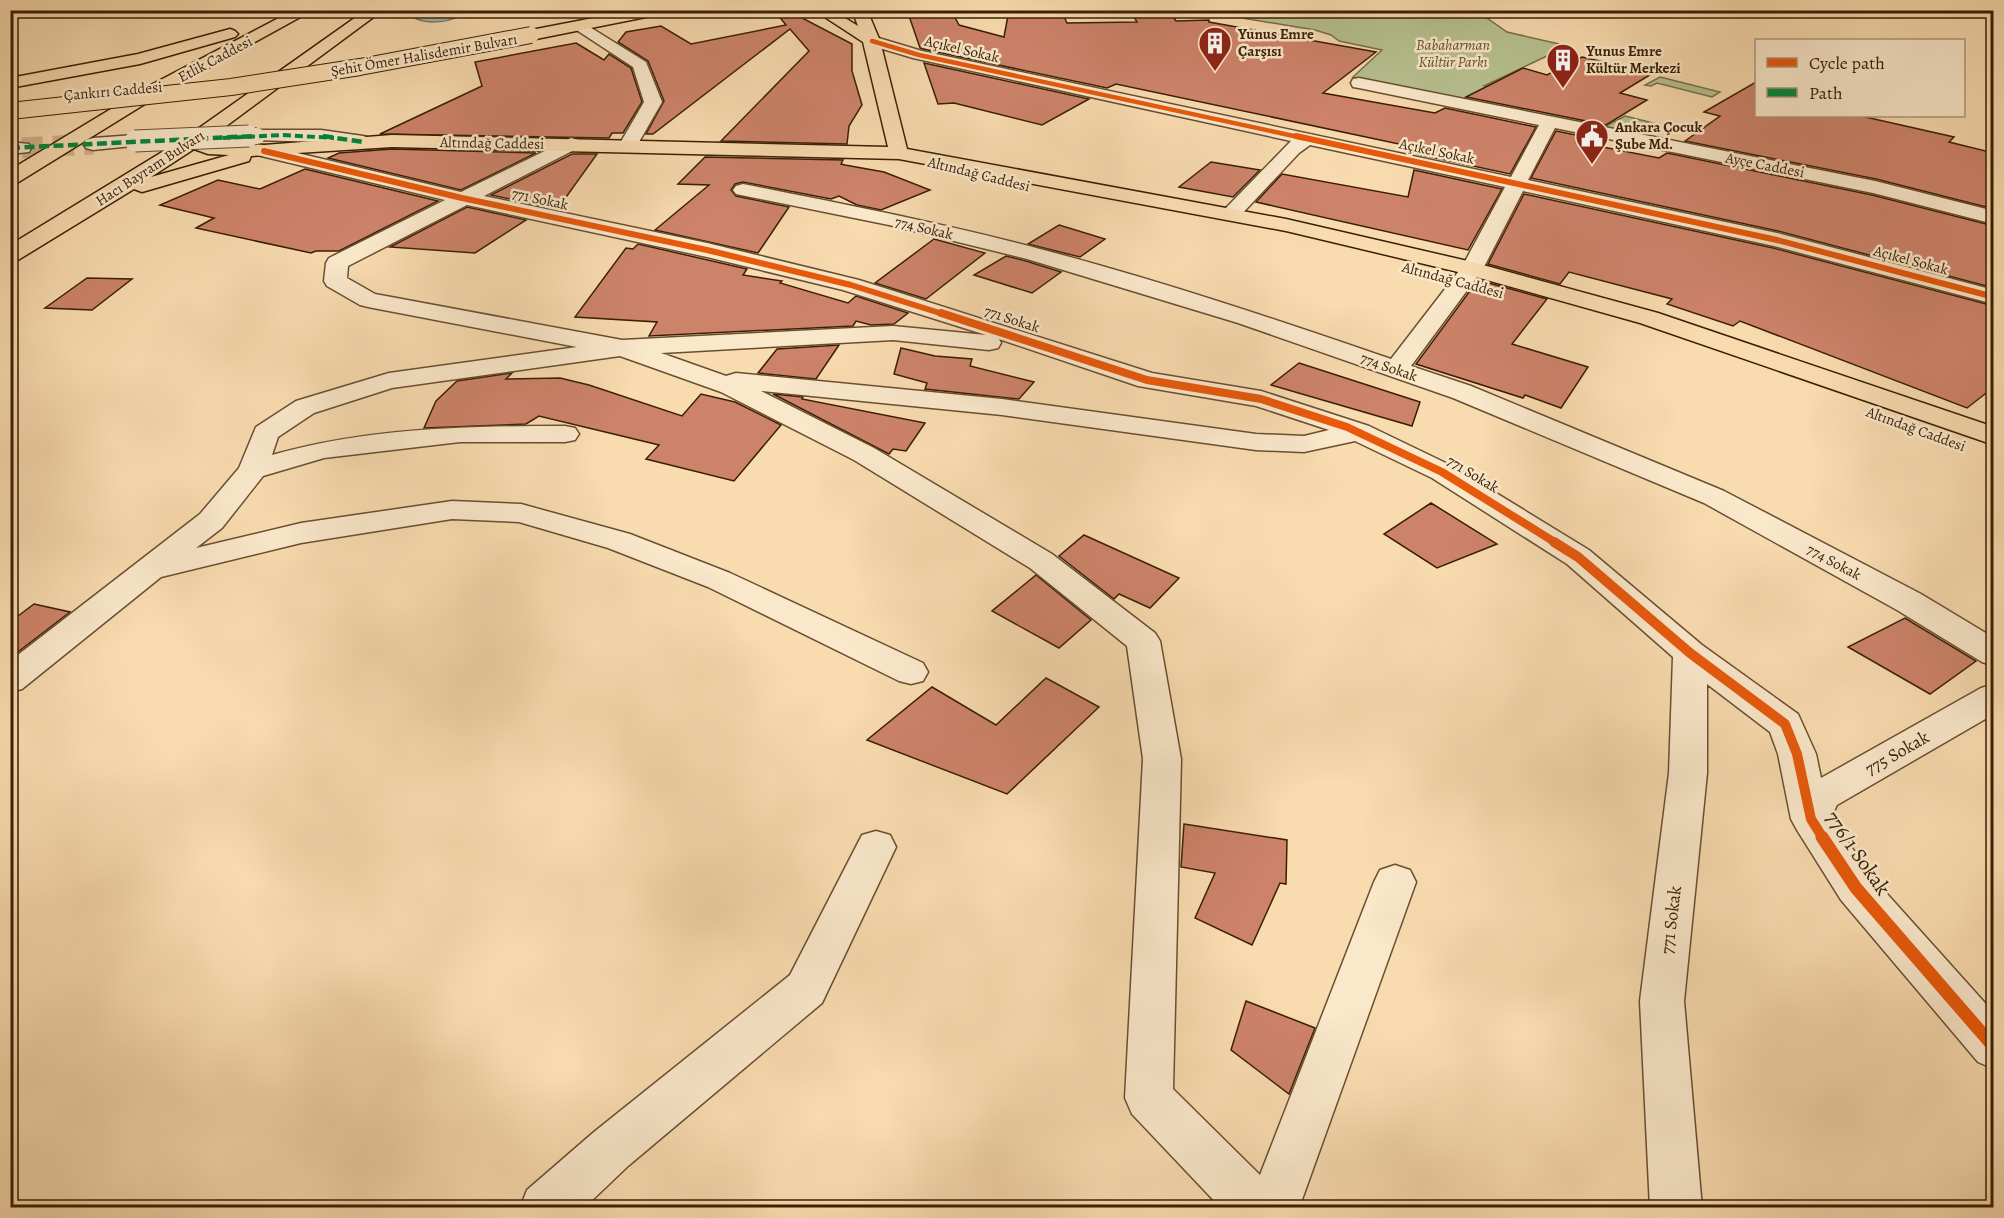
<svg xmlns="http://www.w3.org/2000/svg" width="2004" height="1218" viewBox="0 0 2004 1218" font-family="Alegreya,serif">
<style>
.green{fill:#b7c190;stroke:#78704a;stroke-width:1.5}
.water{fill:#a3b8b6;stroke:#797b6f;stroke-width:1.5}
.building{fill:#cd836a;stroke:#3a1f05;stroke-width:1.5}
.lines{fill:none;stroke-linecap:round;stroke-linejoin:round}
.minor-tunnel{stroke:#d2b58d;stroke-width:21;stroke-dasharray:21 10;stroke-linecap:butt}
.minor-casing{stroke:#6a4e30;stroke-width:3}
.major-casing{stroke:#3a1f05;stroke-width:3}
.minor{fill:#fae8cb;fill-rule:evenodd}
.major{fill:#f8dbaf;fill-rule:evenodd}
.minor-bridge-far1-casing{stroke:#6a4e30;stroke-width:18;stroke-linecap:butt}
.minor-bridge-casing{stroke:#6a4e30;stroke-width:23;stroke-linecap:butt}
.major-bridge-casing{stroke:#3a1f05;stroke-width:18;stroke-linecap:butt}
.minor-bridge-far1{stroke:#fae8cb;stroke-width:16}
.minor-bridge{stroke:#fae8cb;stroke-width:21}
.major-bridge{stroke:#f8dbaf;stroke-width:16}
.quiet-far1{stroke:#00873e;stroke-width:4;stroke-dasharray:8 4;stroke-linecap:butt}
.quiet{stroke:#00873e;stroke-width:4.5;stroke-dasharray:10 4.5;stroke-linecap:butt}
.cycleway-far4-casing{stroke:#fae8cb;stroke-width:6}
.cycleway-far3-casing{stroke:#fae8cb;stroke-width:8}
.cycleway-far2-casing{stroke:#fae8cb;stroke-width:10}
.cycleway-far1-casing{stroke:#fae8cb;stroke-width:14}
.cycleway-casing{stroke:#fae8cb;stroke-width:16}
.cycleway-far4{stroke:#e8590c;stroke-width:4.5}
.cycleway-far3{stroke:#e8590c;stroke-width:6}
.cycleway-far2{stroke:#e8590c;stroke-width:8}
.cycleway-far1{stroke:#e8590c;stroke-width:10}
.cycleway{stroke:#e8590c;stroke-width:13}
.labels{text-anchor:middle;stroke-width:5;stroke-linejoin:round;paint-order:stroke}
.far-poi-label{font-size:15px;font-weight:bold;fill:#3a1f05;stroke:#fae8cb;text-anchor:start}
.far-park-label{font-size:15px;font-style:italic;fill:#60502f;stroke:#fae8cb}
.far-street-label{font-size:15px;fill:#3a1f05;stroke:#fae8cb}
.street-label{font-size:18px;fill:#3a1f05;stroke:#fae8cb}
.near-street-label{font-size:21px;fill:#3a1f05;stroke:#fae8cb}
</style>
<rect width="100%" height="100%" fill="#f8dbaf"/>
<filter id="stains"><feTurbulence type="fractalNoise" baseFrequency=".00333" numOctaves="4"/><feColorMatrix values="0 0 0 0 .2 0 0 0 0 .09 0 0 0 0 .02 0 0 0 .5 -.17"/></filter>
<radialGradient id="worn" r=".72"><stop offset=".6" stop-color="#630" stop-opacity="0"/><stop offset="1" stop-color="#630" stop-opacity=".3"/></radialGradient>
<g class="green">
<path d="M1230,11H1477L1507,32L1568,46L1484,86L1582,119L1579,124L1353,77L1382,50L1339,41L1331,35L1315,30L1242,18Z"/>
<path d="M1660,77L1720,92L1712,97L1657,83L1651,86L1645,85Z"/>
<path d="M1625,116L1653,123L1634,133L1604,127Z"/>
</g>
<path class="water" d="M465,10C458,23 423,26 412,16L419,11Z"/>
<g class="building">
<path d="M774,10H787L852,44V71L862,105L849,126L847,144L721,141L809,51L790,29L653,134H646L664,101L648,61L618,42L626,32L661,26L691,44L786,25Z"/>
<path d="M907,10H951L959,25L1004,37L1009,10H1061L1067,23L1137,22L1131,12L1169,10L1176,21L1209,20V22L1376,52L1323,93L1435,113L1445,108L1536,127L1510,174L1417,154L1418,148L1116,84L1107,88L923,49L920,48Z"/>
<path d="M576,43L604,60L609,54L631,68L642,102L623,133H612L609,138L380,134L482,86L475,62Z"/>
<path d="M1582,57L1653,73L1620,93L1647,100L1606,125L1466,97L1523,68L1547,75Z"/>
<path d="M924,63L1089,99L1042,125L954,103L938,104Z"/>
<path d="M1756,82V116H1861L1954,137L1949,142L1994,153V209L1876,179L1685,141L1720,116L1704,112Z"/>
<path d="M1556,131L1586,137L1577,142L1659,158L1667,153L1872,195L1994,226V288L1778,231L1531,178Z"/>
<path d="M392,149L536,153L461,190L328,158L339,153Z"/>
<path d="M572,154H597L559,207H547L491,195Z"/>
<path d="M705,157L843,160L841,164L845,165L884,172L930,190L881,210L857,205L839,196L831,199L743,182L735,184L731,190L736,196L789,207L758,253L655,230L709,185L678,184Z"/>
<path d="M1211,162L1260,170L1233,197L1179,187Z"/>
<path d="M305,169L438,201L339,251H316L311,253L196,228L214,218L160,205L218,180L260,189Z"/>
<path d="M1414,170L1502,189L1468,250L1256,202L1282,174L1408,197Z"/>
<path d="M1524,194L1773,248L1994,306V387L1967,408L1740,321L1733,326L1667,304L1672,299L1569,272L1560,284L1488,264Z"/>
<path d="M467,207L526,220L475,253L390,247Z"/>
<path d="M1059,225L1105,239L1080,257L1028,244Z"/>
<path d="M934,239L985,253L926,299L875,283Z"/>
<path d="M638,244L747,269L743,275L782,281L780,283L848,303L856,296L908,313L894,324L871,325L856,321L853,326L649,336L657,322L575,317L626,248L633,249Z"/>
<path d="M1006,256L1026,261L1061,272L1032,293L974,275Z"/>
<path d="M87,278L132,279L92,310L45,308Z"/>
<path d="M1478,280L1547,299L1512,344L1588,367L1561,408L1525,395L1523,398L1416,364Z"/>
<path d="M839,345L816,379L758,373L777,349Z"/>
<path d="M901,348L935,356L972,359L970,366L1034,382L1019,399L925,389L927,383L894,374Z"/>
<path d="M1299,363L1420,402L1412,426L1271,385Z"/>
<path d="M512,373L506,379L560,378L589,385L682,416L701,394L735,402L781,425L734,481L646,459L659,445L539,416L526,424L424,428L436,401L457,381Z"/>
<path d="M773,394L803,397L802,399L925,423L906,451L893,449L889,454Z"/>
<path d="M1431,503L1497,544L1437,568L1384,534Z"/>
<path d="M1084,535L1179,578L1150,608L1119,594L1114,599L1059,556Z"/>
<path d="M1036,575L1091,620L1059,648L992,611Z"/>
<path d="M34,604L70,612L10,658V622Z"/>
<path d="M1905,618L1913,623L1976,661L1930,694L1848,647Z"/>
<path d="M1046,678L1099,707L1007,794L867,740L932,687L996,725Z"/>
<path d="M1184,824L1287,840L1286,884L1280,883L1252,945L1195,918L1215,873L1181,867Z"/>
<path d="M1246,1001L1315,1028L1289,1094L1231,1050Z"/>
</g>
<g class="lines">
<path class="minor-tunnel" d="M22,148L93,144"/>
<defs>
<g id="minor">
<path d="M580,21L646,62L662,102L635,149H621L619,145L644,102L633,67L575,29L572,26L575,23Z"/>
<path d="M872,36L922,51L1511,177L1539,125L1359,88L1353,87L1351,83L1353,79L1359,78L1875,181L1994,211V224L1873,193L1555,128L1528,180L1777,233L1994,290V304L1774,246L1523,191L1483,269L1411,366L1471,386L1724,491L1921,594L1994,638V666L1982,662L1897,610L1704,503L1453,398L1238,323L1027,259L889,225L736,194L733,190L736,186L743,184C842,204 942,223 1040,249C1158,280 1275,319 1391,359L1462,267L1505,187L1310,145L1299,153L1238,218L1231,220L1224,218L1221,214L1224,210L1291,141L913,58L866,44L864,41L866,38Z"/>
<path d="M257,130H321L363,136L370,138L372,142L370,146L363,148L321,142L250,140L248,136L250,132Z"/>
<path d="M135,135L142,137L144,141L142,145L93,150L86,148L84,144L86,140L93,138Z"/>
<path d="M571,138L578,140L580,144L578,148L484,196L707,243L859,280L1152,373L1261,391L1369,426L1452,466L1589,550L1702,645L1798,714L1816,754L1821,778L1981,688L1994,684V714L1837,805L1831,817L1871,876L1994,1013V1069L1978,1062L1841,900L1797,830L1791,819L1778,754L1770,732L1707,684V773L1684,1001L1702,1208H1650L1640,1001L1669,773L1673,657L1567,564L1432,478L1355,441L1304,452L1256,450L1002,415L761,391L874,448L1052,554L1155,633L1160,641L1181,759L1173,1089L1260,1175L1374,882L1380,870L1395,865L1410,870L1416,882L1299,1208H1221L1132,1114L1125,1098L1143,759L1127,646L1030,568L854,460L721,392L620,356L392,388L314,413L278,437L272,455C367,428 467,426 565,426L575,428L579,434L575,440L565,442H460L324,458L263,476L222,528L196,548L301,523L452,501L521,504L630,534L730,573L923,663L928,672L923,681L911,684L899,681L708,587L608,548L519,522L452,519L301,543L161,577L22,689L10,692V661L200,514L239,468L256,427L296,401L389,373L577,347L368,307L360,305L327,286L324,281L326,263L329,258L445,200L257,155L254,151L257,147L264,145L461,192ZM467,205L707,257L843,290L986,335L893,326L622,340L375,294L347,278L348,266ZM999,339L1138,386L1256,406L1329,430L1304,436L1256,434L1002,399L736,373L726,376L661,353L893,340L989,350L998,348L1001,343Z"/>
<path d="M10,142L29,144L31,148L29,152L10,154Z"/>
<path d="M876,831L890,835L896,847L822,1003L628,1166L584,1208H520L527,1190L594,1132L790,975L862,835Z"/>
</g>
<g id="major">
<path d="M294,10H313L161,94L17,183L10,185V170L149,86Z"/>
<path d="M366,10H383L206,141L264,145L392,135L888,147L863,42L814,10H832L858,26L852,10H867L880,41L907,149L1286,219L1472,262L1658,313L1994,427V445L1640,323L1458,272L1286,231L899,159L392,147L251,156L249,161L149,190L142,192L134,189L18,260L10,262V245L185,138ZM194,149L208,154L229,155L151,177Z"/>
<path d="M635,10H668L661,14L531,40L523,35L531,30Z"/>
<path d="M230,29L235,31L238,34L235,37L140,64L10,88V78L138,54Z"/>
</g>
</defs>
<use href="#minor" class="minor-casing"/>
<use href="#major" class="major-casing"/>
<use href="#minor" class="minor"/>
<use href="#major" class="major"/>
<defs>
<path id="minor-bridge-far1" d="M212,138L257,136"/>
<path id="minor-bridge" d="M135,141L249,136"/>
<path id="major-bridge" d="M10,111L231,87L360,67L531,35"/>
</defs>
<use href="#minor-bridge-far1" class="minor-bridge-far1-casing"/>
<use href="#minor-bridge" class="minor-bridge-casing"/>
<use href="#major-bridge" class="major-bridge-casing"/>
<use href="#minor-bridge-far1" class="minor-bridge-far1"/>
<use href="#minor-bridge" class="minor-bridge"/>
<use href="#major-bridge" class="major-bridge"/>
<path class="quiet-far1" d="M223,138L283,135L334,138"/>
<g class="quiet">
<path d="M323,136L363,142"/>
<path d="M10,148L255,136"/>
</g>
<defs>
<path id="cycleway-far4" d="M872,41L919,55L1303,138"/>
<g id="cycleway-far3">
<path d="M1296,136L1777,240L1994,297"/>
<path d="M264,151L462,198L707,250L851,285L946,315"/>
</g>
<path id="cycleway-far2" d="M941,313L1147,380L1261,399L1347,427L1442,472L1556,543"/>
<path id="cycleway-far1" d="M1554,542L1578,557L1690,653L1785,724L1797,754L1811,819L1823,838"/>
<path id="cycleway" d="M1822,837L1856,888L1994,1047"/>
</defs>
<use href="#cycleway-far4" class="cycleway-far4-casing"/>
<use href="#cycleway-far3" class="cycleway-far3-casing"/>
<use href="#cycleway-far2" class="cycleway-far2-casing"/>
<use href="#cycleway-far1" class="cycleway-far1-casing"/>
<use href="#cycleway" class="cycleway-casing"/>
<use href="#cycleway-far4" class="cycleway-far4"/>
<use href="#cycleway-far3" class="cycleway-far3"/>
<use href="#cycleway-far2" class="cycleway-far2"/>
<use href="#cycleway-far1" class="cycleway-far1"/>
<use href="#cycleway" class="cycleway"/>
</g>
<defs>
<symbol id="building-pin" viewBox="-11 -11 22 30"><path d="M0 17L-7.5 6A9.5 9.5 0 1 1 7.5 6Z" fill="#8f2418" stroke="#fae8cb"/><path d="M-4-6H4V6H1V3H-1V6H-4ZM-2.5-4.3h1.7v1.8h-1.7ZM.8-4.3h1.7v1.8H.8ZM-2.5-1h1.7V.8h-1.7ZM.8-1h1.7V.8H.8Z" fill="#fff"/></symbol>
<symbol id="civic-pin" viewBox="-11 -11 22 30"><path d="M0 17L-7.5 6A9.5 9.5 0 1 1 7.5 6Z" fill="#8f2418" stroke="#fae8cb"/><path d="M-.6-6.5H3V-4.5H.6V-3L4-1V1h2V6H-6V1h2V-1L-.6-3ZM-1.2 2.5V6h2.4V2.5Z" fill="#fff"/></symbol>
</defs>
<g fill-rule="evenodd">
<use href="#building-pin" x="1196" y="24" width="38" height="52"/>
<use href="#building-pin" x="1544" y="41" width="38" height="52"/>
<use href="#civic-pin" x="1573" y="117" width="38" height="52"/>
</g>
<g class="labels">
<g class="far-poi-label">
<text x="1238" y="39">Yunus Emre<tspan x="1238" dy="17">Çarşısı</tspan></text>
<text x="1586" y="56">Yunus Emre<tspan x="1586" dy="17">Kültür Merkezi</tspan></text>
<text x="1615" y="132">Ankara Çocuk<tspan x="1615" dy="17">Şube Md.</tspan></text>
</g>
<g class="far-park-label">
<text x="1453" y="50">Babaharman<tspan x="1453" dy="17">Kültür Parkı</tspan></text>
</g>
<g class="far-street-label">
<text transform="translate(962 49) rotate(13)" y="5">Açıkel Sokak</text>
<text transform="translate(424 55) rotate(-10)" y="5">Şehit Ömer Halisdemir Bulvarı</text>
<text transform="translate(215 59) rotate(-28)" y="5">Etlik Caddesi</text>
<text transform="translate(113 91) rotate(-5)" y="5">Çankırı Caddesi</text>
<text transform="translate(492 143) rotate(1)" y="5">Altındağ Caddesi</text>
<text transform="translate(1437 151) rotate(12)" y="5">Açıkel Sokak</text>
<text transform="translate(1765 165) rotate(11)" y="5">Ayçe Caddesi</text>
<text transform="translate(150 168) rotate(-33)" y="5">Hacı Bayram Bulvarı</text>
<text transform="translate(979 174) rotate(14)" y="5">Altındağ Caddesi</text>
<text transform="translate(540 199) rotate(12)" y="5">771 Sokak</text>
<text transform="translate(924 228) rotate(13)" y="5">774 Sokak</text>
<text transform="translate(1911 260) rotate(15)" y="5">Açıkel Sokak</text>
<text transform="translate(1453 280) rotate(15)" y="5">Altındağ Caddesi</text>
<text transform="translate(1012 319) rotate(18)" y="5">771 Sokak</text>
<text transform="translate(1389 367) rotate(19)" y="5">774 Sokak</text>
<text transform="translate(1916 429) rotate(20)" y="5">Altındağ Caddesi</text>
<text transform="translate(1473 474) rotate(31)" y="5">771 Sokak</text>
<text transform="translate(1834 562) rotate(28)" y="5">774 Sokak</text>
</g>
<g class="street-label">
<text transform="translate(1897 753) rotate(-30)" y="6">775 Sokak</text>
<text transform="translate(1671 920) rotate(-83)" y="6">771 Sokak</text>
</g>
<g class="near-street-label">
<text transform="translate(1858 853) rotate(55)" y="7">776/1 Sokak</text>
</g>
</g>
<rect width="2004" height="1218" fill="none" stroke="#f8dbaf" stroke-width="36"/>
<rect x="12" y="12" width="1980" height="1194" fill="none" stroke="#3a1f05" stroke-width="3"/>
<rect x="18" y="18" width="1968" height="1182" fill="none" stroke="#3a1f05" stroke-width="1.5"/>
<rect x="1755" y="39" width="210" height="78" fill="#fae8cb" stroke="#ad987c" stroke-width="1.5"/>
<rect x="1767" y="58" width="30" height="9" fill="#e8590c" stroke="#ad987c" stroke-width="1.5"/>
<text x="1809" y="69" font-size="18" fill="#3a1f05">Cycle path</text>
<rect x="1767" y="88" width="30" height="9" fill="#00873e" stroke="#ad987c" stroke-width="1.5"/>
<text x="1809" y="99" font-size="18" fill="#3a1f05">Path</text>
<rect width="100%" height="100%" filter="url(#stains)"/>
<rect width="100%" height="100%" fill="url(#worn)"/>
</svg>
